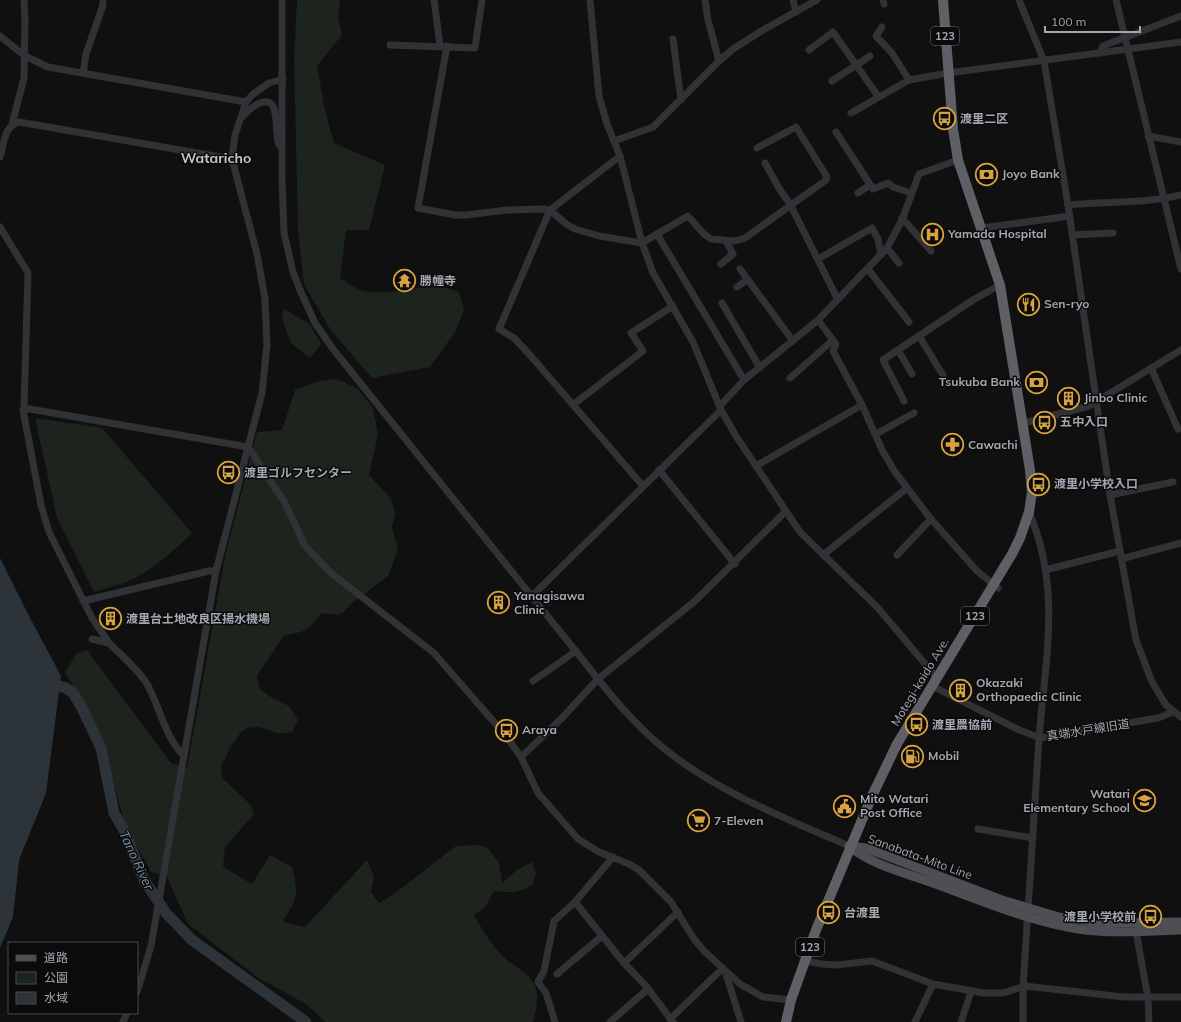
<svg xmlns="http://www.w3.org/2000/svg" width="1181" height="1022" viewBox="0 0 1181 1022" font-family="Mulish,'Noto Sans JP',sans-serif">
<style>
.green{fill:#1d231d}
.water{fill:#2d3439}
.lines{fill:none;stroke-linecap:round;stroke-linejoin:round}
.river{stroke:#2d3439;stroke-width:11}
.minor{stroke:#313235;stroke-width:7}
.major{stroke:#4e4f54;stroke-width:9}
.highway{stroke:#5e6066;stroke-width:10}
.labels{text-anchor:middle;stroke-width:3;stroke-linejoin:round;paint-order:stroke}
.shield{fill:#0b0b0c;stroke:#75787f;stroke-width:1}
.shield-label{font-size:11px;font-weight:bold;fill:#a3a7b0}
.poi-label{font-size:12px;font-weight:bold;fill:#a3a7b0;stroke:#0b0b0c;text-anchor:start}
.street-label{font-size:12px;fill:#a3a7b0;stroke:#0b0b0c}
.water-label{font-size:13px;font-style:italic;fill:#7d94a7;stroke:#0b0b0c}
.quarter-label{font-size:14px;font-weight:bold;fill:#c3c6cc;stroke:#0b0b0c}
</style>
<rect width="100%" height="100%" fill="#101011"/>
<g class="green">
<path d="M297,0H340L338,15L342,35L317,66L325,110L334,143L385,165L369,230H346L340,278C347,282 356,290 364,291C394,297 431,279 459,292L464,310L455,332L430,367L372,378L330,329L304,284L298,229L294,59Z"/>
<path d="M284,309L310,324L321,344L310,358L291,343L282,319Z"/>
<path d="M337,379L358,389L373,408L378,434L369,475L391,499L395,513L392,528L398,550L388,576L351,604L344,612L336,615L322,613C309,629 305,633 284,635L257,676L260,689L269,696L289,706L298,720L292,732L280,734L259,727L247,728L241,732L232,745L221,766L222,778L250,804L254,814L225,847L223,867L252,884L270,855L292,867C299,897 298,895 283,922L305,927L367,860L374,877L371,892L379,903L394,894L456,846L477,845L488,848L499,863L502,883L517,870L532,862L536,873L533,884C520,893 510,893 494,891L485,907L474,915C483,931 493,948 507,960C517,968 532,975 536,988C539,999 536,1012 533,1022H325L306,1004L257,977L188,924L167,877L151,872L125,824L101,737L65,672L77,653L87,650L171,763L187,768L225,557L257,432L282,430L295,390L319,381Z"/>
<path d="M35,418L102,428L192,533C172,552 150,573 124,583C114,586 104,589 94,592L57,518Z"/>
</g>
<path class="water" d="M0,558L30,618L61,676L46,793L19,860L13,917L0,948Z"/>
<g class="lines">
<path class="river" d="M45,682L66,688L73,693L82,708L101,748L114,813L125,832L144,880L166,913L192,940L306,1022"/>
<g class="minor">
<path d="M282,0V179L284,233L293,272L300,290L315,323L333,349L598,679C617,703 638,727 662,747C717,792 785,818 849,846"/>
<path d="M434,0L440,45"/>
<path d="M590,0L599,96L607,124L620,156L642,243L653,273L693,342L721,410L736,436L800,532L878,608L937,678"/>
<path d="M705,0L708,20L719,61"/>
<path d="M793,0L796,12"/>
<path d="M883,0L884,4"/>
<path d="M1019,0L1044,61L1068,205L1110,495L1136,640L1152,682L1166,705L1181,717"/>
<path d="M1116,0L1181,269"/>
<path d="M882,27L876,36L892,53L909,80"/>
<path d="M0,36L25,56L48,67L246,102"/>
<path d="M673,39L681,100"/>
<path d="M390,45L475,48L482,0"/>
<path d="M447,46L418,208L455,215H465L508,210L544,209L550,210L566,224L575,229L599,236L642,243L657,234L744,380"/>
<path d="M809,50L833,32L878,96"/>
<path d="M1100,53L1103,46L1181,16"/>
<path d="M83,73L86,54L103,5V0"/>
<path d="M832,81L870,56"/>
<path d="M851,113L909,80L948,73L1181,42"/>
<path d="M242,117C250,108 271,90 275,113C277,124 276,135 279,145"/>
<path d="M12,124L24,78L25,19L24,0"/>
<path d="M836,132L873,189L888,183L893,187L911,193"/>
<path d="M1148,136L1181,142"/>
<path d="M614,141L653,127L719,61L733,49L763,30L817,0"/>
<path d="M620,156L550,210L499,329L514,338L530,355L643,486"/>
<path d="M0,157C4,144 4,126 19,122L232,159"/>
<path d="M765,163L780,190L790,204L837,298"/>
<path d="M858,193L870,185"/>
<path d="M1068,205C1106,201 1143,204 1181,195"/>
<path d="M902,218L931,251"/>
<path d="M0,227L28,273L24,408L248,447L285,503L305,546L331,573L434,653L507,737L521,757L538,793L578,839L599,852L629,864L639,870L671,902L694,939L704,951L740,984L763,997L791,1000"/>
<path d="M982,228L1070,216"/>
<path d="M657,234L688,216L704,234L711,239L735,241L745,238L826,180L827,177L796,127L757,148"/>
<path d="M1072,235L1113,233"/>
<path d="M887,248L899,263"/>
<path d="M818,259L872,228L878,239L881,255"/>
<path d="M721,264L733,254L726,241"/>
<path d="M740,269L793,341"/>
<path d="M868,269L909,322"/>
<path d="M737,287L747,280"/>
<path d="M722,303L760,368"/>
<path d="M818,320L836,344L833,351L862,405L883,452L895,472L931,519L977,571L998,588"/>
<path d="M919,336L943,375"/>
<path d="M898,350L912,374"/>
<path d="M1151,368L1178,429"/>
<path d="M790,378L833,340"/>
<path d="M904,401L883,360L973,300L1000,285"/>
<path d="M574,404L643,351L631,333L673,306"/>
<path d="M720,406L744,380L818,320L887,248L902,220L919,174L958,160"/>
<path d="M24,408L23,410L41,505L49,532L92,618L109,643L92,639"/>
<path d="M1024,423L1089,406L1181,350"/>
<path d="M876,434L914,413"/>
<path d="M756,466L862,405"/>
<path d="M659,470L735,564"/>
<path d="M1110,495L1173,482"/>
<path d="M823,555L907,488"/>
<path d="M897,555L931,519"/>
<path d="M1121,559L1181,543"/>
<path d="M1045,570L1120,551"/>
<path d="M532,596L721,410"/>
<path d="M83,601L209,571H216"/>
<path d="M109,643C122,656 137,668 147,684C160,707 165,738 184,756"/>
<path d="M533,681L576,651"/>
<path d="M932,686L1017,729L1040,738L1158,718L1173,712"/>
<path d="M521,757L561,719L598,679L695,601L786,511"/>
<path d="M978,829L1033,838"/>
<path d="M613,857L575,902L624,963L646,986L673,1022"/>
<path d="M1136,931L1148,998L1149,1022"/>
<path d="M805,961L822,964L837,965L872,961L933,984L984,993H1003L1025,986L1124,997H1181"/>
<path d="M624,963L678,912"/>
<path d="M727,973L726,974L741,1022"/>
<path d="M557,974L602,936"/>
<path d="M137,992L151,946L216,571L262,393L267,345L265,299L257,254L232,159L235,135L246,102L253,94L269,83L283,79"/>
<path d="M670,1019L722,969"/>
<path d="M123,1022L127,1013"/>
<path d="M555,1022L546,993L538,982L544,971L554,921L575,902"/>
<path d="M610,1022L648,989"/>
<path d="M915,1022L933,984"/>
<path d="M961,1022L971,992"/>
<path d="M1023,1022V987C1029,905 1034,822 1039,739C1045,660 1062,589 1029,512"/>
</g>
<g class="major">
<path d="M849,846C872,865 902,872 930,882C978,899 1027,921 1078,929C1111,934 1147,931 1181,930"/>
<path d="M849,846L866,848L1002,900L1059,917L1101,923L1181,922"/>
</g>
<path class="highway" d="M786,1022L791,1000L816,930L872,796L897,744L1012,554L1020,538L1029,512L1032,492L1030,470L1000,285L958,160L953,129L943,0"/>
</g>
<defs>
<symbol id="bus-ring" viewBox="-11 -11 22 22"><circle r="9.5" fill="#0b0b0c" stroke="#d8a240" stroke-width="1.5"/><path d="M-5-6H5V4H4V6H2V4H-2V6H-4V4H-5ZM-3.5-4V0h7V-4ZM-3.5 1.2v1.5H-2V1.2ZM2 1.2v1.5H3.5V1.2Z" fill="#d8a240"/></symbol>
<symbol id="bank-ring" viewBox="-11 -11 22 22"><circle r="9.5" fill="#0b0b0c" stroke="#d8a240" stroke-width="1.5"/><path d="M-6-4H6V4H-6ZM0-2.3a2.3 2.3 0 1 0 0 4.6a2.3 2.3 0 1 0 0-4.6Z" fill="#d8a240"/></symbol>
<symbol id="hospital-ring" viewBox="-11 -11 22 22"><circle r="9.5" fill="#0b0b0c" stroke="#d8a240" stroke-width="1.5"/><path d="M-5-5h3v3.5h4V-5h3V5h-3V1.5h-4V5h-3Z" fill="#d8a240"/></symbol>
<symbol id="temple-ring" viewBox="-11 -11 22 22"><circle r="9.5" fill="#0b0b0c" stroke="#d8a240" stroke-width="1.5"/><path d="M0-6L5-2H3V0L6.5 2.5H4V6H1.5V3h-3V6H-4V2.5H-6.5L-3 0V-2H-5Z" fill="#d8a240"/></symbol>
<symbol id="restaurant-ring" viewBox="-11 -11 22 22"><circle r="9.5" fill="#0b0b0c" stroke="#d8a240" stroke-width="1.5"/><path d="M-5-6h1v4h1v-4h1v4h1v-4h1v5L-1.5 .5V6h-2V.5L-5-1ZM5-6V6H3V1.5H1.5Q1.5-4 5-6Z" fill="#d8a240"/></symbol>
<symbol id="building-ring" viewBox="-11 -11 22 22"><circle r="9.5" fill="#0b0b0c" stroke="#d8a240" stroke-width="1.5"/><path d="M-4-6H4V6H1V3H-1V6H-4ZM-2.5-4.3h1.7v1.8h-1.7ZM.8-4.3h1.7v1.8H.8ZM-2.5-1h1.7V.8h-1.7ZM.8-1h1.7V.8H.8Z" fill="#d8a240"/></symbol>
<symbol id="pharmacy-ring" viewBox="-11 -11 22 22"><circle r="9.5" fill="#0b0b0c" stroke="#d8a240" stroke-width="1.5"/><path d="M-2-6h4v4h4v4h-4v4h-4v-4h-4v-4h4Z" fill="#d8a240"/></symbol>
<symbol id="fuel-ring" viewBox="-11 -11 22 22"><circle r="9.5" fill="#0b0b0c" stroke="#d8a240" stroke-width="1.5"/><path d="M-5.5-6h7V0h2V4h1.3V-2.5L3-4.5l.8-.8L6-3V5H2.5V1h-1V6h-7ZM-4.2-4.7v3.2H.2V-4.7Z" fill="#d8a240"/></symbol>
<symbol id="school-ring" viewBox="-11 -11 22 22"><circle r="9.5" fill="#0b0b0c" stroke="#d8a240" stroke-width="1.5"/><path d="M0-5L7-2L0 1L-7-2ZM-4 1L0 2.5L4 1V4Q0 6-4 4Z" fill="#d8a240"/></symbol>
<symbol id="civic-ring" viewBox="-11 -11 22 22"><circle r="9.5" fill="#0b0b0c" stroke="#d8a240" stroke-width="1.5"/><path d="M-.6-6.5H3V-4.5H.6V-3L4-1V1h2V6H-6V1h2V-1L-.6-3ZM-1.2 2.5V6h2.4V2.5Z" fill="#d8a240"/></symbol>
<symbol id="supermarket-ring" viewBox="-11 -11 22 22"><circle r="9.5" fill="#0b0b0c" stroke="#d8a240" stroke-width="1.5"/><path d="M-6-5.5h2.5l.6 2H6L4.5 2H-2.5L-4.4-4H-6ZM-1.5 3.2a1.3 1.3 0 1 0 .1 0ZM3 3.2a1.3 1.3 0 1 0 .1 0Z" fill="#d8a240"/></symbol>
</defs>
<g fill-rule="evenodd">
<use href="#bus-ring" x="932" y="106" width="25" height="25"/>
<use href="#bank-ring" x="974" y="162" width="25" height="25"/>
<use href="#hospital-ring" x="920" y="222" width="25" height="25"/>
<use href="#temple-ring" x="392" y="268" width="25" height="25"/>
<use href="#restaurant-ring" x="1016" y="292" width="25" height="25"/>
<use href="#bank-ring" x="1024" y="370" width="25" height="25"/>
<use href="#building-ring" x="1056" y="386" width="25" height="25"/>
<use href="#bus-ring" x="1032" y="410" width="25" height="25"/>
<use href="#pharmacy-ring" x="940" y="432" width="25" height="25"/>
<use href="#bus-ring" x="216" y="460" width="25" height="25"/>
<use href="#bus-ring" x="1026" y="472" width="25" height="25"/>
<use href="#building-ring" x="486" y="590" width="25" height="25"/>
<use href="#building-ring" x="98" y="606" width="25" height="25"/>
<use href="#building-ring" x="948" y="678" width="25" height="25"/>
<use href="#bus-ring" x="904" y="712" width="25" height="25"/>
<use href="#bus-ring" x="494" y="718" width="25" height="25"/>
<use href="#fuel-ring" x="900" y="744" width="25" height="25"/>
<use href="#school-ring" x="1132" y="788" width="25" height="25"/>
<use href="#civic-ring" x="832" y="794" width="25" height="25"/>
<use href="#supermarket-ring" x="686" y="808" width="25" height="25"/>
<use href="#bus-ring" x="816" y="900" width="25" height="25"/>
<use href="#bus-ring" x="1138" y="904" width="25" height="25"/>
</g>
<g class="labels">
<g class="shield">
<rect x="931" y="27" width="28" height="18" rx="3"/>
<rect x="961" y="607" width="28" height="18" rx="3"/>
<rect x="796" y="938" width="28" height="18" rx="3"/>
</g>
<g class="shield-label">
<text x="945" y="40">123</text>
<text x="975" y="620">123</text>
<text x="810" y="951">123</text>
</g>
<g class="poi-label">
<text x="960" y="123">渡里二区</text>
<text x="1002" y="178">Joyo Bank</text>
<text x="948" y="238">Yamada Hospital</text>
<text x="420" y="285">勝幢寺</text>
<text x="1044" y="308">Sen-ryo</text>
<text x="1020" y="386" text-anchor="end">Tsukuba Bank</text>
<text x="1084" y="402">Jinbo Clinic</text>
<text x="1060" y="426">五中入口</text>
<text x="968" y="449">Cawachi</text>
<text x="244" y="477">渡里ゴルフセンター</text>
<text x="1054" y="488">渡里小学校入口</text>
<text x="514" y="600">Yanagisawa<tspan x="514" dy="14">Clinic</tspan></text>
<text x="126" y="623">渡里台土地改良区揚水機場</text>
<text x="976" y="687">Okazaki<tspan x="976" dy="14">Orthopaedic Clinic</tspan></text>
<text x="932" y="729">渡里農協前</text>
<text x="522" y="734">Araya</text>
<text x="928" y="760">Mobil</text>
<text x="1130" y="798" text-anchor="end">Watari<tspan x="1130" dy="14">Elementary School</tspan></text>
<text x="860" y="803">Mito Watari<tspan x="860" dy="14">Post Office</tspan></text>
<text x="714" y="825">7-Eleven</text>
<text x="844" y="917">台渡里</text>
<text x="1136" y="921" text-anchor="end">渡里小学校前</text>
</g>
<g class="street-label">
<text transform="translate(920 682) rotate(-59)" y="4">Motegi-kaido Ave.</text>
<text transform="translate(1088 730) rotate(-9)" y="4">真端水戸線旧道</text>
<text transform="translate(920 857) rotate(20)" y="4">Sanabata-Mito Line</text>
</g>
<g class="water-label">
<text transform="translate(137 860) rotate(65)" y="5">Tano River</text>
</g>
<g class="quarter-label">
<text x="216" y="163">Wataricho</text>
</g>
</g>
<rect x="8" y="942" width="130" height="72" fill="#0b0b0c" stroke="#48494e"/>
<rect x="16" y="955" width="20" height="6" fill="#4e4f54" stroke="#48494e"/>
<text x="44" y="962" font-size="12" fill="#a3a7b0">道路</text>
<rect x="16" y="972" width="20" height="12" fill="#1d231d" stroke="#48494e"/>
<text x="44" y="982" font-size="12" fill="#a3a7b0">公園</text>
<rect x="16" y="992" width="20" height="12" fill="#2d3439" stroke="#48494e"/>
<text x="44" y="1002" font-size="12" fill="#a3a7b0">水域</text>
<path d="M1045 26v6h95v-6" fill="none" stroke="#a3a7b0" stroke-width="2"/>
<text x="1051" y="26" font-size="12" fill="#a3a7b0" stroke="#0b0b0c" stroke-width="3" paint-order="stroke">100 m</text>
</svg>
